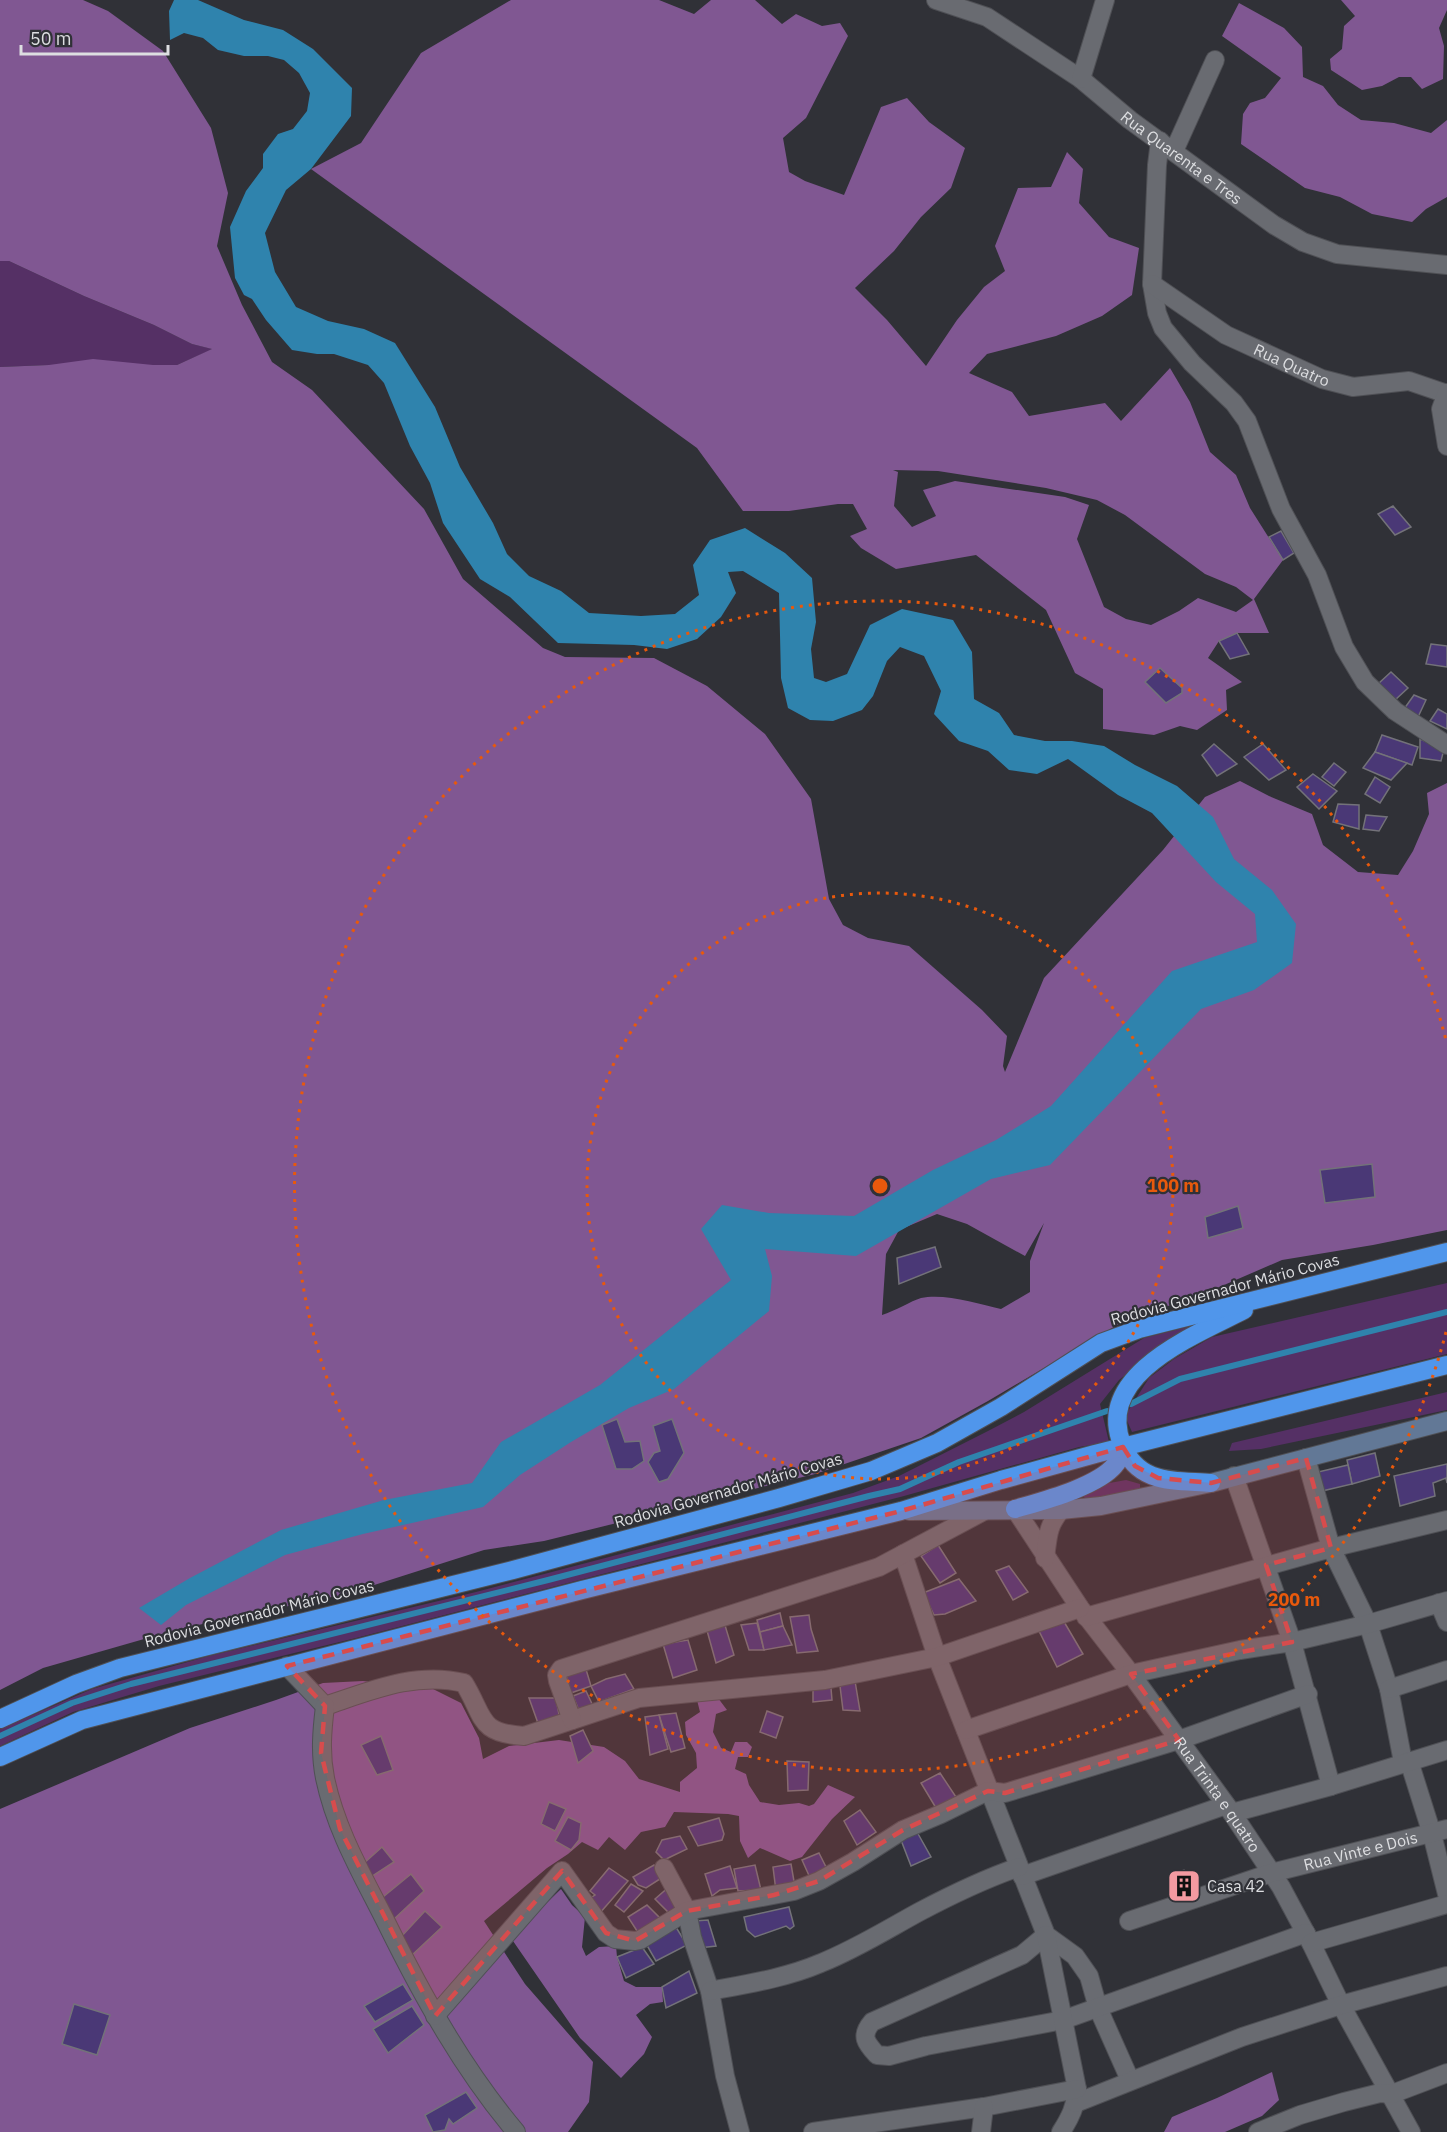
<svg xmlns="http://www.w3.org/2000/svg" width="1447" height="2132" viewBox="0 0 1447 2132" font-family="'IBM Plex Sans',sans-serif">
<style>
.green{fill:#553065}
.forest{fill:#805792;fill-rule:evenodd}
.water{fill:#2f83ad}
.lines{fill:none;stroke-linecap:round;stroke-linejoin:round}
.stream{stroke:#2f83ad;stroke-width:6}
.building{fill:#4a3876;stroke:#737279;stroke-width:1.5}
.street-casing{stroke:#4f5055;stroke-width:20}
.secondary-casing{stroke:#4f5055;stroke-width:20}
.highway-casing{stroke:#4f5055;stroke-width:20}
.street{stroke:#696b71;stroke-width:18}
.secondary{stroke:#627896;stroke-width:18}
.highway{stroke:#5096eb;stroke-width:18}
.marked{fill:#d74c4d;fill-opacity:0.2;stroke:#d74c4d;stroke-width:4.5;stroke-dasharray:12 8;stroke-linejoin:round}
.ring{fill:none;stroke:#e8590c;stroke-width:3;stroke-dasharray:3 6}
.labels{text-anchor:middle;stroke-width:4.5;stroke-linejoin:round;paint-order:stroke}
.street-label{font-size:16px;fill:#dddee1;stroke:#303137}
.poi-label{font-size:16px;fill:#dddee1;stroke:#303137;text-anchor:start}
.centre{fill:#e8590c;stroke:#303137;stroke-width:3}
.ring-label{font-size:18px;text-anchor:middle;font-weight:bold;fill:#e8590c;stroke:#303137;stroke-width:4.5;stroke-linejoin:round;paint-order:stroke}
</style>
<rect width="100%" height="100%" fill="#303137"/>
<g class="green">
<path d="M0,261H9L84,296L154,325L192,344L213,349L177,365H49L0,367Z"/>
<path d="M1447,1283V1354L1132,1432L1125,1416L1149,1378L1174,1359L1212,1337Z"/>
<path d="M1210,1321L1159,1348L1119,1380L1100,1404L1109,1442L1079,1447L904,1496L356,1638L159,1686L73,1712L0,1746V1729L92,1689L209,1656L476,1592L853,1493L899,1476L988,1431L1024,1412L1144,1338Z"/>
<path d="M1447,1392V1410L1261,1449L1229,1451L1232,1443Z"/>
<path d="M1126,1480L1140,1484V1491L1088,1502L1084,1497L1083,1492L1104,1484Z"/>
</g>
<g class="forest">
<path d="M0,0H83L108,11L163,51L211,128L228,193L217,246L242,305L272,362L312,390L424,509L463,579L543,648L565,657L654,658L707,686L765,734L811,799L829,899L843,925L868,938L909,946L982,1010L1007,1036L1003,1066L1005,1072L1044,978L1163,850L1205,797L1240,781L1269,796L1312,814L1323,845L1358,872L1398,875L1413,851L1429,814L1427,793L1447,783V1230L1373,1245L1282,1260L1194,1298L1129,1318L988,1401L921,1438L815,1474L544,1541L484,1550L346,1594L179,1629L43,1668L0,1690V367L49,365L93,359L153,365H177L212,349L192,344L154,325L84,296L9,261H0ZM937,1214L967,1224L1025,1256L1044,1223L1030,1261V1292L1001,1309C978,1304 945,1293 921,1298C911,1301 895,1311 882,1315L886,1254L899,1230Z"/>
<path d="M511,0H659L694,14L711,0H755L782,24L796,14L822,26L840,23L848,36L806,118L783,138L789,172L805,181L844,195L881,107L907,98L929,122L965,148L951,188L921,217L894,251L855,288L887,320L926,366L957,320L984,287L1005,271L995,246L1018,188L1051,187L1067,152L1083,169L1079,203L1109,237L1139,248L1132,295L1102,316L1056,336L987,354L969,373L1012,392L1029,416L1105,403L1121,421L1170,368L1190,402L1210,452L1236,475L1250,508L1283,560L1254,599L1269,633H1237L1219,641L1208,658L1242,682L1226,690L1227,710L1197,730L1180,726L1154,735L1103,729V689L1075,673L1046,610L976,555L896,569L861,548L850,536L867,529L853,504H838L789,511H743L697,448L311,169L361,143L421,53ZM893,470L938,471L1046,488L1097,500L1125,515L1205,574L1236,587L1253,600L1236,612L1198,598L1179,611L1151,625L1126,619L1104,607L1077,539L1089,505L1065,497L955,481L923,490L936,516L912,527L894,506L898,472Z"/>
<path d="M1341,0H1447V10L1439,28L1444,46L1443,79L1422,89L1411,77H1399L1382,86L1362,90L1331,70L1330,59L1342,49L1344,26L1355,16Z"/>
<path d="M1239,3L1284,28L1302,47L1303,77L1323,86L1338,105L1361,120L1394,123L1431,133L1447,120V197L1426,209L1412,222L1372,214L1340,197L1305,188L1241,144L1243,114L1250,103L1265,98L1281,78L1222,36Z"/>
<path d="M363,1681L410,1687L427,1686L461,1703L479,1738L483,1759L509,1746L559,1740L604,1747L625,1761L639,1779L680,1792V1782L697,1768L696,1753L686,1735L685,1722L700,1712L694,1688L718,1698L727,1710L716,1714L713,1732L721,1748L731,1752L735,1742H747L752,1747L748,1757H738L735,1769L746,1774L749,1785L760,1802L779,1805L799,1803L809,1806L814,1804L828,1785L855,1797L832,1819L802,1857L790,1861L760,1848L748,1858L740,1841L739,1816L728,1814L674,1812L665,1827L641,1832L625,1850L609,1837L598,1850L582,1842L568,1854L547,1868L484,1921L525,1984L593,2062L589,2102L568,2132H0V1809L190,1728L276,1700L323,1683Z"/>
<path d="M561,1889L572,1905L585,1917L582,1947L586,1956L599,1947L616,1946L617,1957L624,1981L636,1987H662L663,2002L650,2004L636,2015L652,2037L644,2054L621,2078L580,2038L513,1941L532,1917Z"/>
<path d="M1272,2072L1279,2100L1262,2116L1225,2132H1164L1172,2117L1217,2098Z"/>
</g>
<path class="water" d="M174,0H198L244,20L283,30L313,49L352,88L351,116L311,169L286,190L265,233L275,272L296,307L328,321L364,329L395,343L435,407L460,467L493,523L507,554L529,576L561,591L589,613L641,616L675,614L699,595L693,565L710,540L745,528L785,553L812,578L816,622L811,649L814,678L826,682L847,674L870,625L902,609L953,620L972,652L974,699L999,713L1014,735L1045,741H1072L1104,746L1135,765L1177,786L1213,817L1234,859L1272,890L1296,924L1292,963L1254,990L1201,1009L1050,1165L991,1179L856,1256L765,1249L772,1276L769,1311L674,1389L629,1408L571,1442L520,1475L483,1507L363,1534L285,1555L186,1605L161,1625L139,1608L190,1578L281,1530L384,1500L472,1483L501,1442L600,1385L731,1280L701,1229L722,1205L769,1213L854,1216L933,1170L996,1140L1051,1106L1172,971L1257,942L1255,914L1216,882L1152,813L1118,795L1068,759L1037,774L1009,770L988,751L959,741L934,714L941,691L924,656L900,647L887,661L873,696L862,710L833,721L810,720L788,708L781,678L779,593L743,571L728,572L736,593L721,617L697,639L667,649L634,645L558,643L510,597L480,579L443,523L430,483L410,446L384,383L368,365L334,354H317L292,350L266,320L252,299L244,295L235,278L230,227L246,191L263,168V154L278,134L293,129L307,111L310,93L299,73L284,60L268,56H244L218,50L203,38L184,33L170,40L169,11Z"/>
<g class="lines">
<g class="stream">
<path d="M1131,1404L1180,1379L1447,1312"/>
<path d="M0,1736L72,1703L131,1684L548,1580L869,1496L900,1489L959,1462L1107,1411"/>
</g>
</g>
<g class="building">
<path d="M1393,506L1411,527L1395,535L1378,514Z"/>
<path d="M1281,531L1294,553L1283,560L1269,537Z"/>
<path d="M1237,633L1249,654L1230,659L1219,641Z"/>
<path d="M1431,644L1447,646V667L1426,664Z"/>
<path d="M1160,668L1182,688V693L1166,703L1145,682Z"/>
<path d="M1391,672L1408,688L1395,700L1378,684Z"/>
<path d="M1414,695L1426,700L1418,717L1404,709Z"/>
<path d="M1438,709L1447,714V729L1430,721Z"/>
<path d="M1382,735L1418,747L1412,765L1375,752Z"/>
<path d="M1420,739L1444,749L1441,761L1420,758Z"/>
<path d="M1214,744L1237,764L1217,776L1202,755Z"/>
<path d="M1263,744L1286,770L1269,780L1244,757Z"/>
<path d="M1375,752L1407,763L1391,780L1363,768Z"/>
<path d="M1334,763L1346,772L1334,786L1322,777Z"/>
<path d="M1313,774L1337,791L1319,809L1297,787Z"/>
<path d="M1375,777L1390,787L1380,803L1365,794Z"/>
<path d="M1338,804L1359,805V829L1333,822Z"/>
<path d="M1366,815L1387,817L1379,831L1363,829Z"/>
<path d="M1372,1164L1375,1197L1325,1203L1320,1170Z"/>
<path d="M1238,1206L1243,1228L1208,1238L1205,1217Z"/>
<path d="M935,1247L941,1267L899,1284L897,1258Z"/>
<path d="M617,1419L625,1442L640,1441L644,1461L632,1469H616L602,1425Z"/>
<path d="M672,1419L684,1453L668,1479L659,1482L648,1462L654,1453L660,1451L653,1426Z"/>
<path d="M1375,1453L1380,1476L1352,1484L1347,1460Z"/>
<path d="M1447,1464V1483L1446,1478L1433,1483L1435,1496L1400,1506L1394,1476Z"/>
<path d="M1348,1465L1352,1484L1322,1491L1318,1472Z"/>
<path d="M938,1545L956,1573L940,1583L921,1556Z"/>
<path d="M1009,1566L1028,1592L1013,1600L996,1571Z"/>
<path d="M959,1579L976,1601L945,1614L934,1615L923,1593Z"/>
<path d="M780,1613L783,1626L760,1632L757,1620Z"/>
<path d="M809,1615L811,1629L818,1651L797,1653L790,1617Z"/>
<path d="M1063,1620L1083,1654L1057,1667L1039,1631Z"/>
<path d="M724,1622L734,1655L716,1663L706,1627Z"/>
<path d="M757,1623L764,1650H749L741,1625Z"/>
<path d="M783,1626L792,1645L764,1650L760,1632Z"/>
<path d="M688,1640L697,1670L673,1678L663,1644Z"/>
<path d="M585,1666L591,1686L571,1693L566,1674Z"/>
<path d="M625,1674L634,1689L599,1702L591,1686L606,1679Z"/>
<path d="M855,1681L860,1711L843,1710L840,1686Z"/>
<path d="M831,1688L832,1700L813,1702V1689Z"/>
<path d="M586,1691L594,1708L580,1713L573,1696Z"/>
<path d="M529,1698H556L560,1720L539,1726Z"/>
<path d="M767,1711L783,1717L776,1738L760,1732Z"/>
<path d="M676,1713L685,1748L671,1752L659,1715Z"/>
<path d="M659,1715L668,1749L650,1755L645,1717Z"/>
<path d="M583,1730L593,1751L578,1763L570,1736Z"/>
<path d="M381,1736L393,1770L377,1775L361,1745Z"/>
<path d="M787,1761L809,1762L808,1790L788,1791Z"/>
<path d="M940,1773L960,1803L939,1813L921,1783Z"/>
<path d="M549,1802L566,1809L555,1831L541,1824Z"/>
<path d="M860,1810L876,1832L857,1845L844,1821Z"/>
<path d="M568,1817L581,1823L579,1840L571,1850L555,1841Z"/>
<path d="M719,1818L724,1834L722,1840L698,1846L688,1827Z"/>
<path d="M917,1832L931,1857L911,1866L901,1840Z"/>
<path d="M680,1836L687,1849L664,1860L656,1852L662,1840Z"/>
<path d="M382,1847L394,1862L371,1877L363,1864Z"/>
<path d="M819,1853L828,1871L811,1880L802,1860Z"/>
<path d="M791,1864L795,1887L776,1891L773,1867Z"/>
<path d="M654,1865L663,1877L646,1888L638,1885L633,1877Z"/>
<path d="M755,1865L761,1890L738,1891L734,1869Z"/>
<path d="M730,1866L737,1888L720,1890L712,1896L705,1874Z"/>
<path d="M609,1868L628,1881L599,1914L589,1899L595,1895L590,1891Z"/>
<path d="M1184,1870L1199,1895L1184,1902L1169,1877Z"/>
<path d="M411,1874L424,1891L393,1920L383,1897Z"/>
<path d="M631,1884L643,1891L624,1912L615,1905Z"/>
<path d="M670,1886L683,1910L671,1915L655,1899Z"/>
<path d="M647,1905L660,1918L642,1934L637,1931L628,1917Z"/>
<path d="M789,1907L794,1926L790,1929L786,1926L755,1937L747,1930L744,1917Z"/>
<path d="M425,1911L442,1927L411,1956L399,1939Z"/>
<path d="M708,1920L716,1946L699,1948L694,1921Z"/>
<path d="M674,1924L687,1945L656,1961L645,1942Z"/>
<path d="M642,1947L654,1964L626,1978L617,1957Z"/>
<path d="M689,1971L697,1993L666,2008L662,1987Z"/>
<path d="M403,1984L413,2000L375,2022L364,2006Z"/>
<path d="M74,2004L110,2015L97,2055L62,2044Z"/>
<path d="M412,2006L424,2025L388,2053L373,2029Z"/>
<path d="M466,2092L477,2108L453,2124L449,2119L445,2130L433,2132L425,2115Z"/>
</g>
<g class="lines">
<defs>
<g id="street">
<path id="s1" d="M936,0L987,17L1081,79L1130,120L1274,225L1303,242L1337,254L1447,265"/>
<path d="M1081,79L1105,0"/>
<path d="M1160,141L1157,165L1152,284L1157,313L1163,328L1192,363L1234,403L1247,421L1281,509L1317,575L1344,647L1365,682L1395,711L1447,745"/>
<path d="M1174,151L1215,60"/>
<path id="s2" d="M1152,284L1226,335L1322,379L1353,387L1409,381L1447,394"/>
<path d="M1447,393L1441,409L1447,446"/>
<path d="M1306,1458L1331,1548L1368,1624L1389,1689L1403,1762"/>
<path d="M1234,1476L1292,1642L1331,1786"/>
<path id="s3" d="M1015,1509L1080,1608L1131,1674L1232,1813L1281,1887L1311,1943L1341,2005L1411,2132"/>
<path d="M903,1554L937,1657L1046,1935L1075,1956L1089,1976L1098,2008L1130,2080"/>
<path d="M1045,1558C1048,1537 1047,1526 1061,1510"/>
<path d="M1439,1603L1447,1622"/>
<path d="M1086,1617L1331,1548L1447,1520"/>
<path d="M287,1666L325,1706C370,1691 416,1671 464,1683C485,1717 477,1733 524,1736L639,1698L825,1680L937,1657L1080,1608"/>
<path d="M1389,1689L1447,1670"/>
<path d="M325,1706C322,1731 320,1753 325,1778C336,1831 363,1876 387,1924C423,1997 463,2069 516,2132"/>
<path d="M572,1720L558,1681L557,1675L561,1669L879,1567L984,1511"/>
<path d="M966,1730L1131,1674L1240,1650L1292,1642L1368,1624L1447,1601"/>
<path d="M1409,1761L1432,1834L1447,1894"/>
<path d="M1232,1813L1331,1786L1447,1750"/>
<path d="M664,1868L687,1911L692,1937L710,1991L725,2076L740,2132"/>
<path d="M1022,1876L1226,1805"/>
<path id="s4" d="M1129,1921L1271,1873L1447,1829"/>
<path d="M1046,1935L1022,1955L872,2022C860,2036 866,2043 877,2055L889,2056L926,2046L1063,2020L1306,1933"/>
<path d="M1046,1935L1077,2089C1076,2106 1070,2118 1061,2132"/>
<path d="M1311,1943L1447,1904"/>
<path d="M710,1991C747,1984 786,1978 821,1963C856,1949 886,1930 919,1912C951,1895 984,1879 1019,1867"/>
<path d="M435,2016L562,1871L606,1933L615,1939L635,1941L640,1940L687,1911L794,1891L819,1881L853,1862L903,1830L941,1814L988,1791L1005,1793L1179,1740L1308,1694"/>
<path d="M1076,2103L1242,2037L1341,2005L1447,1976"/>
<path d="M813,2132L984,2107L1077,2089"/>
<path d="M981,2132L984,2107"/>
<path d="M1258,2132L1300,2115L1344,2102L1380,2093L1392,2094L1447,2073"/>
</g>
<path id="secondary" d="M909,1511L1061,1510L1101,1506L1211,1483L1447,1421"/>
<g id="highway">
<path d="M1211,1483C1174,1480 1138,1485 1122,1444C1094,1374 1196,1335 1244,1310"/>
<path d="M1015,1509C1042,1501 1097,1487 1115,1465C1120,1460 1121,1453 1123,1447"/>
<path d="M0,1719L76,1684L120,1668L513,1570L779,1498L871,1471L937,1443L1001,1407L1101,1343L1139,1329L1447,1252"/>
<path d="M0,1757L82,1720L582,1590L901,1511L1001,1480L1095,1454L1447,1365"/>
</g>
</defs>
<use href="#street" class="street-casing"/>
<use href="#secondary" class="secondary-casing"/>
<use href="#highway" class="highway-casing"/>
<use href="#street" class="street"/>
<use href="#secondary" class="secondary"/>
<use href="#highway" class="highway"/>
</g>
<path class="marked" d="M1123,1447L1135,1466L1158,1478L1211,1483L1306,1458L1331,1548L1266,1565L1292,1642L1131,1674L1179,1740L1005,1793L988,1791L903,1830L819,1881L774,1895L687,1911L635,1941L606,1933L562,1871L435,2016L340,1829L321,1753L325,1706L287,1666L901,1511Z"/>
<g class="ring">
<circle cx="880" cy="1186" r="293"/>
<path d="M1446 1332A585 585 0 1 1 1446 1040"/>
</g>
<defs>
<symbol id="building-square" viewBox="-11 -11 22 22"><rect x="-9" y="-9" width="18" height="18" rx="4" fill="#f49aa1" stroke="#303137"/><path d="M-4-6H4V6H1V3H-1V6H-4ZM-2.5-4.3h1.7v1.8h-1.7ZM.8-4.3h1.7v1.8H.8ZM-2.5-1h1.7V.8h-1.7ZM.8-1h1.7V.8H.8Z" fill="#111"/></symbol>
</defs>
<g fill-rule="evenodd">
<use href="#building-square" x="1165" y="1867" width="38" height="38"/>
</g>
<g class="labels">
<g class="street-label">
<text dy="6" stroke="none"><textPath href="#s1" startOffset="294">Rua Quarenta e Tres</textPath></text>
<text dy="6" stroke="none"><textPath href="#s2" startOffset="162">Rua Quatro</textPath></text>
<text transform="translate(1225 1289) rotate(-15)" y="6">Rodovia Governador Mário Covas</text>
<text transform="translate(728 1490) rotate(-16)" y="6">Rodovia Governador Mário Covas</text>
<text transform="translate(259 1613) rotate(-14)" y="6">Rodovia Governador Mário Covas</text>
<text dy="6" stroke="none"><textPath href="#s3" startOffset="350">Rua Trinta e quatro</textPath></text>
<text dy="6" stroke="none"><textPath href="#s4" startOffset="242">Rua Vinte e Dois</textPath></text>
</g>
<g class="poi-label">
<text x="1207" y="1892">Casa 42</text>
</g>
</g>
<circle cx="880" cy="1186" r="9" class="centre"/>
<g class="ring-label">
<text x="1173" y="1192">100 m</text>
<text x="1294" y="1606">200 m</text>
</g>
<path d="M21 45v9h147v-9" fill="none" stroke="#dddee1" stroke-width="3"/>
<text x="30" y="45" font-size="18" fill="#dddee1" stroke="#303137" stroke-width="4.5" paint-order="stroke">50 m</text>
</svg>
